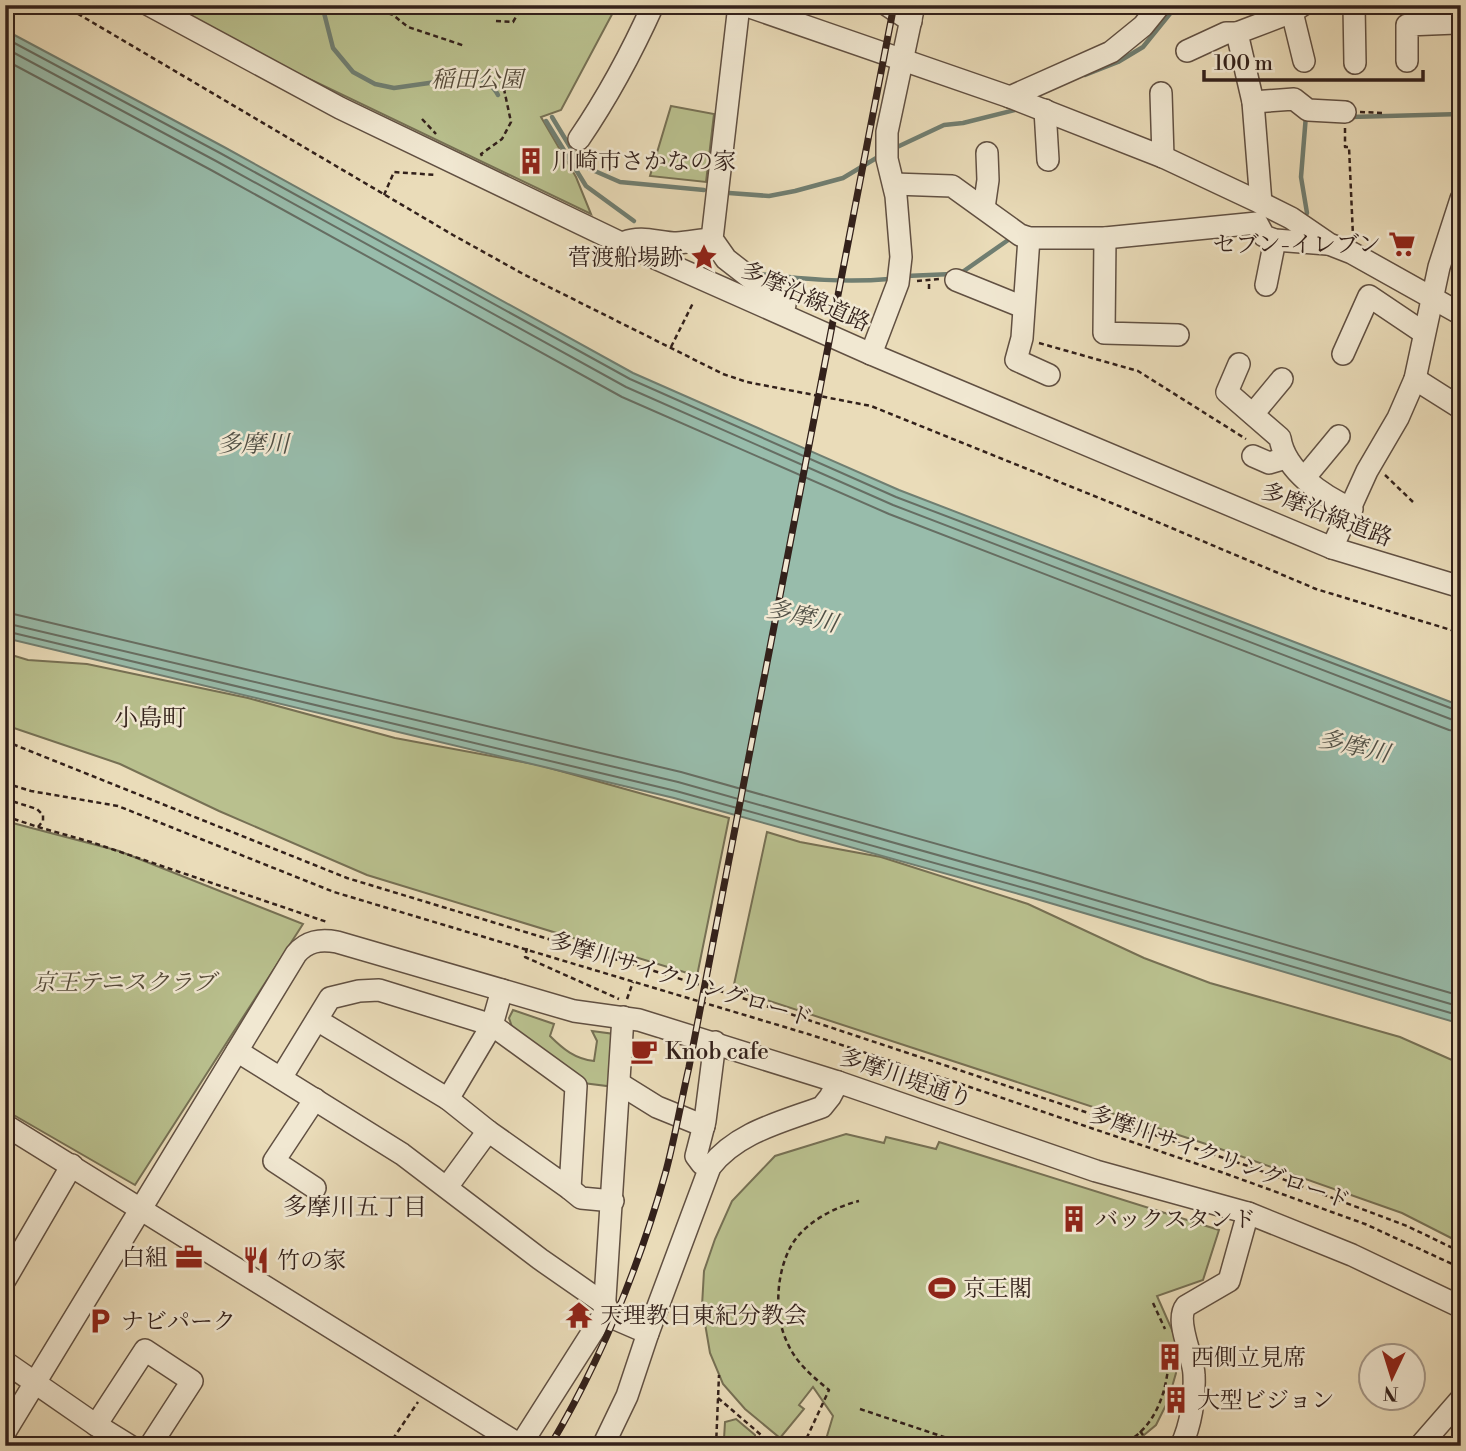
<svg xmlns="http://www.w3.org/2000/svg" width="1466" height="1451" viewBox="0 0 1466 1451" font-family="'Libre Bodoni','Noto Serif JP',serif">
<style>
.green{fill:#b9c08e;stroke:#767054;stroke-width:2}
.water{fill:#98bcab;stroke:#707e71;stroke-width:2}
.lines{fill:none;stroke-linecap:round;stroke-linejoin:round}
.shore{stroke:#666e63;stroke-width:2}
.stream{stroke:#707e71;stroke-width:4.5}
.minor-casing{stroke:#615042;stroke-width:24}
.path{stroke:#33211b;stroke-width:2.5;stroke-dasharray:5 3.5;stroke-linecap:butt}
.minor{stroke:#f1e8d2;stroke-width:21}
.rail-casing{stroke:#33211b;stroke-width:7}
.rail{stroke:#f1e8d2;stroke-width:4.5;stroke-dasharray:13;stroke-linecap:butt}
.labels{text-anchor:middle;stroke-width:5;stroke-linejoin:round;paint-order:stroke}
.park-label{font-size:23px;font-style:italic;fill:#544938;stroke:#f1e8d2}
.poi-label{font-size:23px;fill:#33211b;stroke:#f1e8d2;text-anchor:start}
.street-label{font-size:23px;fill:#33211b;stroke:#f1e8d2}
.water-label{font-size:24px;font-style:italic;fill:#515046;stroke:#f1e8d2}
.neighbourhood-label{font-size:24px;fill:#33211b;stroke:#f1e8d2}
</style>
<rect width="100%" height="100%" fill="#eadcb9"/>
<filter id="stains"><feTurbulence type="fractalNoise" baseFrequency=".00286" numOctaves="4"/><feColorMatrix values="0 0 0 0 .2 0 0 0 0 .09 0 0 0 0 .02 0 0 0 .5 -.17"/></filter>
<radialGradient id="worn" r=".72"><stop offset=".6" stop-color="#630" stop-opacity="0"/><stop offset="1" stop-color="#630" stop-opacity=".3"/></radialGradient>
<g class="green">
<path d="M167,5H617L561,110L541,117L576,177L591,214L220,36Z"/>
<path d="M671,106L714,114L706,182L650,176Z"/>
<path d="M5,653L28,660L87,664L248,698L395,738L539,765L729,818L697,976L367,875L219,811L120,764L5,725Z"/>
<path d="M5,821L119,851L303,924L135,1185L5,1110Z"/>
<path d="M767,832L800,842L881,857L1028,904L1144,958L1210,983L1400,1037L1461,1064V1243L1402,1213L1209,1145L733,989Z"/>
<path d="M513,1010L554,1024L550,1036C563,1049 575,1059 594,1061L597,1041L592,1031L614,1034L615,1087L583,1083L514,1033L509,1018Z"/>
<path d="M846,1134L884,1143L886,1137L936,1149L939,1142L1219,1230L1203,1280L1157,1296L1176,1339V1373L1168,1401L1156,1425L1138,1440L1141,1446H824L833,1416L813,1387L799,1405L804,1409L780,1438L745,1409L723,1384L710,1353L702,1306L704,1271L715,1239L732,1201L775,1156Z"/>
<path d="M736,1419L755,1435V1444L731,1445L724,1439L725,1422Z"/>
</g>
<path class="water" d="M5,30L224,147L633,373L899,490L1461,706V1024L1033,898L674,798L5,638Z"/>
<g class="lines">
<g class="shore">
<path d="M5,38L220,153L630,379L896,497L1461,712"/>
<path d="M5,48L216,161L626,387L893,505L1453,720L1461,721"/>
<path d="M5,60L211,170L622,397L889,514L1449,730L1461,732"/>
<path d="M5,612L681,772L1040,873L1461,996"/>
<path d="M5,623L678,782L1037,883L1461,1007"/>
<path d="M5,631L676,791L1035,891L1461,1016"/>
</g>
<g class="stream">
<path d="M322,5L333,48L353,72L375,84L394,88L471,77C482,79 493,85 498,95"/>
<path d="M1456,5L1461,9"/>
<path d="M1085,75L1118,62L1143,47L1177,5"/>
<path d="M1306,115L1301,177L1307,213"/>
<path d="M552,117L581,165L620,182L704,190"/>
<path d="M1350,117L1461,114"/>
<path d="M546,121L586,186L634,221"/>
<path d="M895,148L944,125L963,123L1019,109"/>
<path d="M729,193L769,196L795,191L843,178L878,157"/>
<path d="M961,273L1011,238"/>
<path d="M760,274C804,279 845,283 889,279"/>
<path d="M906,276L952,274"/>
</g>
<defs>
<g id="minor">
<path d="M149,5L340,108L621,243L871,354L1332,548L1461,587"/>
<path d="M739,5L712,239L726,259L785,305"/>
<path d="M744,5L1010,97L1163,157L1261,203L1291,218L1329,244L1352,253L1461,314"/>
<path d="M887,5L911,21"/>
<path d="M1354,5L1355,63"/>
<path d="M1292,12L1304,61"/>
<path d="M1187,51L1226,33H1237"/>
<path d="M1407,61V25L1456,23L1461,26"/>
<path d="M1161,93L1163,157"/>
<path d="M1010,97L1111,52L1143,26L1160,5"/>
<path d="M1253,102L1294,99L1308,110L1345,112"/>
<path d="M1045,110L1048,160"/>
<path d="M579,139C609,95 631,54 653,5"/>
<path d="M894,184L952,186L1020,235L1029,238H1105L1257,223L1264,236L1275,240L1327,244"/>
<path d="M1261,203L1253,102L1237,33L1292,12L1303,5"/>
<path d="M984,208L988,180L987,153"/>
<path d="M1029,238L1022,338L1016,360L1049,375"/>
<path d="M1105,238L1104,333L1178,335"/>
<path d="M625,242C642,235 659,243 677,243C689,242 700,240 712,239"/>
<path d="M956,280L1023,307"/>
<path d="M1266,285L1275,240"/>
<path d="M871,354L898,283L901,257L896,196L887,159V132L914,5"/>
<path d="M1343,354L1369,296L1424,333"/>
<path d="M1239,364L1227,392L1280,438C1285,471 1323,496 1352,509"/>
<path d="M1415,379L1461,408"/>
<path d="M1253,414L1282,379"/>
<path d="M1253,456L1269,463L1286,458"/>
<path d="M1305,477L1339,436"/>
<path d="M1332,548L1367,471L1398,418L1415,379L1439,267L1461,199"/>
<path d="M317,1020L448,1099L492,1025L502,990"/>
<path d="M237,1051L402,1154L540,1259L606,1305"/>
<path d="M281,1078L330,998L359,991L379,990L492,1025L576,1086L570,1189L488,1131L447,1187"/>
<path d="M620,1084L657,1107L704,1126"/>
<path d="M448,1099L488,1131"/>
<path d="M5,1125L520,1445"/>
<path d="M710,1167L702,1164L696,1156L705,1121L715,1042"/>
<path d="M315,1188L274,1161L315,1099"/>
<path d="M570,1189L581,1198L613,1201"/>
<path d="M5,1280L72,1165"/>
<path d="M604,1314L648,1333"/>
<path d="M5,1362L96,1425L130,1446"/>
<path d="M96,1425L145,1350L192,1381L150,1446"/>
<path d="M5,1432L296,954C307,941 320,939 337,942L574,1011L639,1020L838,1082L1096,1171L1248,1213L1352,1255L1461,1307"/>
<path d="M520,1446L604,1314L623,1017"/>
<path d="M603,1446L627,1396L648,1333L710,1167C737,1132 782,1122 822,1107L830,1097L838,1082"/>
<path d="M1181,1446C1191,1425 1195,1398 1194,1375C1194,1357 1174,1321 1186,1306L1229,1281L1248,1213"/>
<path d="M1420,1446L1461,1399"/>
</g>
</defs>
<use href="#minor" class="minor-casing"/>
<g class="path">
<path d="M63,5L453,235L525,275L723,374L747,382L871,406L1129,510L1316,589L1461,633"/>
<path d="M364,5L393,15L408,27L465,46"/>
<path d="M496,21L513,22L523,5"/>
<path d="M1360,112L1385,113"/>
<path d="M422,119L436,134"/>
<path d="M1345,128V147H1349L1353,236"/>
<path d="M482,156L481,154L502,139L511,122L501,75"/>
<path d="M384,195L394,172L436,175"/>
<path d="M917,281L939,279"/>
<path d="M929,289V280"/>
<path d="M1039,343L1138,371L1246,439"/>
<path d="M671,347L693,303"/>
<path d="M1385,475L1413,502"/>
<path d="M5,741L347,878L730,994L1248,1166L1407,1226L1461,1252"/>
<path d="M5,783L31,791L118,806L334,892L808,1034L961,1084L1221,1172L1365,1224L1461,1268"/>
<path d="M5,799L37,809L43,815V821L38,827L5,816"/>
<path d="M38,827L91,842L327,922"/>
<path d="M527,948L525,957L619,999"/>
<path d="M627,999L633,982"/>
<path d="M1153,1303L1165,1329"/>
<path d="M1164,1392L1178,1396"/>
<path d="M718,1398L774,1446"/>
<path d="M860,1409L971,1446"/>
<path d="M1140,1431L1151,1446"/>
<path d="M388,1446L418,1402"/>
<path d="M716,1446L719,1375"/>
<path d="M803,1446L829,1390C812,1376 796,1363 787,1342C774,1315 776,1275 790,1248C802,1224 834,1207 859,1201"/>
<path d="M1120,1446C1158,1428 1169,1387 1169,1349"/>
</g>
<use href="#minor" class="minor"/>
<defs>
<path id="rail" d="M550,1446C601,1360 639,1267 666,1171C675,1137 681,1102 689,1067L894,5"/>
</defs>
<use href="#rail" class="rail-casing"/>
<use href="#rail" class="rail"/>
</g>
<defs>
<symbol id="building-bare" viewBox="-9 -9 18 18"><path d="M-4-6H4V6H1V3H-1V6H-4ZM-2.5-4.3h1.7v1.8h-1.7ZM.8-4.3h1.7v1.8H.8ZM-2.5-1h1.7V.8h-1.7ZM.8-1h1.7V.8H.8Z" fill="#8f2418" stroke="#f1e8d2" stroke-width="2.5" paint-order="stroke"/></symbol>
<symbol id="supermarket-bare" viewBox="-9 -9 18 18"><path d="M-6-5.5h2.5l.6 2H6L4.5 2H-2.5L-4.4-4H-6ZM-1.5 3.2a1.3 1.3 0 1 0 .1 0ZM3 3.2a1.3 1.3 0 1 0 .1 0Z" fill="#8f2418" stroke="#f1e8d2" stroke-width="2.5" paint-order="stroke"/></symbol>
<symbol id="sight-bare" viewBox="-9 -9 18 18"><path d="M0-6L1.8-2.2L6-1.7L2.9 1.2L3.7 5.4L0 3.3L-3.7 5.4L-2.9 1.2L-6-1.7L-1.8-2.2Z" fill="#8f2418" stroke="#f1e8d2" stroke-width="2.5" paint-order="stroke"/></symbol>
<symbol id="cafe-bare" viewBox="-9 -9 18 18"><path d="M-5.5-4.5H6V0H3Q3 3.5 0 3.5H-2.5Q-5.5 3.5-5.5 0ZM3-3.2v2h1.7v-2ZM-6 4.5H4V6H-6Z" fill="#8f2418" stroke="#f1e8d2" stroke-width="2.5" paint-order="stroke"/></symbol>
<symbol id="office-bare" viewBox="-9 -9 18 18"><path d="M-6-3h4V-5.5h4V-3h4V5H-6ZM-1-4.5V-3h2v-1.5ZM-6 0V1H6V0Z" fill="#8f2418" stroke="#f1e8d2" stroke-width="2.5" paint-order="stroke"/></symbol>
<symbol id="restaurant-bare" viewBox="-9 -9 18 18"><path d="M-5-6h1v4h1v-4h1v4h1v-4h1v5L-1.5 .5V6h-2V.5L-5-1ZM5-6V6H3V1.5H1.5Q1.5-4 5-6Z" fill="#8f2418" stroke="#f1e8d2" stroke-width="2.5" paint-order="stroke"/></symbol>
<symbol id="stadium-bare" viewBox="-9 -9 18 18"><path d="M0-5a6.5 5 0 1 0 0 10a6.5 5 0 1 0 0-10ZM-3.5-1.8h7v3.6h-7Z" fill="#8f2418" stroke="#f1e8d2" stroke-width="2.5" paint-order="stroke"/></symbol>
<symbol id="temple-bare" viewBox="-9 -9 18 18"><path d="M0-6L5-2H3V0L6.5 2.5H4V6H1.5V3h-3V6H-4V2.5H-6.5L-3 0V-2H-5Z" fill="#8f2418" stroke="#f1e8d2" stroke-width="2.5" paint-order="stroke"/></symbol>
<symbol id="parking-bare" viewBox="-9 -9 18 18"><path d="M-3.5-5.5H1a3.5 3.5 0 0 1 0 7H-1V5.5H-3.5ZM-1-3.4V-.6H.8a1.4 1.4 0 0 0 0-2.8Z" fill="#8f2418" stroke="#f1e8d2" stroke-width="2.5" paint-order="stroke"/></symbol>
</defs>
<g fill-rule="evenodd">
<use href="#building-bare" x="512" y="142" width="38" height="38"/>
<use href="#supermarket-bare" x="1383" y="225" width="38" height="38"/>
<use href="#sight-bare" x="685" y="238" width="38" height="38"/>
<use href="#cafe-bare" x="625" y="1032" width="38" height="38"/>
<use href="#building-bare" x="1055" y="1200" width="38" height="38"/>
<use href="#office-bare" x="170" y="1238" width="38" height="38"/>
<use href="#restaurant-bare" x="237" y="1241" width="38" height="38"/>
<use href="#stadium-bare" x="923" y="1269" width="38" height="38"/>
<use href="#temple-bare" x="560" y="1296" width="38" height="38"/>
<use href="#parking-bare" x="81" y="1302" width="38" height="38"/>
<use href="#building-bare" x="1151" y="1338" width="38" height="38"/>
<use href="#building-bare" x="1157" y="1381" width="38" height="38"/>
</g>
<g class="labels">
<g class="park-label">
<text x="477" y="87">稲田公園</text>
<text x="124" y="990">京王テニスクラブ</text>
</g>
<g class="poi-label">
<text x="552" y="169">川崎市さかなの家</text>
<text x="1381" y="252" text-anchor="end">セブン-イレブン</text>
<text x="683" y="265" text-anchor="end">菅渡船場跡</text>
<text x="665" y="1059">Knob cafe</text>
<text x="1095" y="1227">バックスタンド</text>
<text x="168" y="1265" text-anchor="end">白組</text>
<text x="277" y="1268">竹の家</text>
<text x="963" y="1296">京王閣</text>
<text x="600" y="1323">天理教日東紀分教会</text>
<text x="121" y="1329">ナビパーク</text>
<text x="1191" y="1365">西側立見席</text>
<text x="1197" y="1408">大型ビジョン</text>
</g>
<g class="street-label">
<text transform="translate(806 296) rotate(24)" y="8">多摩沿線道路</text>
<text transform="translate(1327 514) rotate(21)" y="8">多摩沿線道路</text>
<text transform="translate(681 979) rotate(17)" y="8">多摩川サイクリングロード</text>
<text transform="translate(906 1078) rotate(19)" y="8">多摩川堤通り</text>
<text transform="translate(1220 1157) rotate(19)" y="8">多摩川サイクリングロード</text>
</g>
<g class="water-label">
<text x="253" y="452">多摩川</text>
<text transform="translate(802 616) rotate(13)" y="8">多摩川</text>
<text transform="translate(1354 746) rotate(13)" y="8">多摩川</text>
</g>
<g class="neighbourhood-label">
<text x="150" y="726">小島町</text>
<text x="355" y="1215">多摩川五丁目</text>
</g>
</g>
<rect width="1466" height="1451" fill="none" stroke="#eadcb9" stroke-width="28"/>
<rect x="7" y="7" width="1452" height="1437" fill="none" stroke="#33211b" stroke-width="3.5"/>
<rect x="14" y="14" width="1438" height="1423" fill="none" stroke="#33211b" stroke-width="2"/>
<g transform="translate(1392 1377) rotate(184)"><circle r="33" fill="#f1e8d2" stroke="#a59889" stroke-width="2"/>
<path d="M0-5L12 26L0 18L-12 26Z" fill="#8f2418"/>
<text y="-10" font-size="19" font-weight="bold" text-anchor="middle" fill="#33211b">N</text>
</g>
<path d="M1204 70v10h219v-10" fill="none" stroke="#33211b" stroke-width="3.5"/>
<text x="1214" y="70" font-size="21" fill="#33211b" stroke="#f1e8d2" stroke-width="5" paint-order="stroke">100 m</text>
<rect width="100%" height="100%" filter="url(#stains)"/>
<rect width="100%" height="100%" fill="url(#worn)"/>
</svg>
